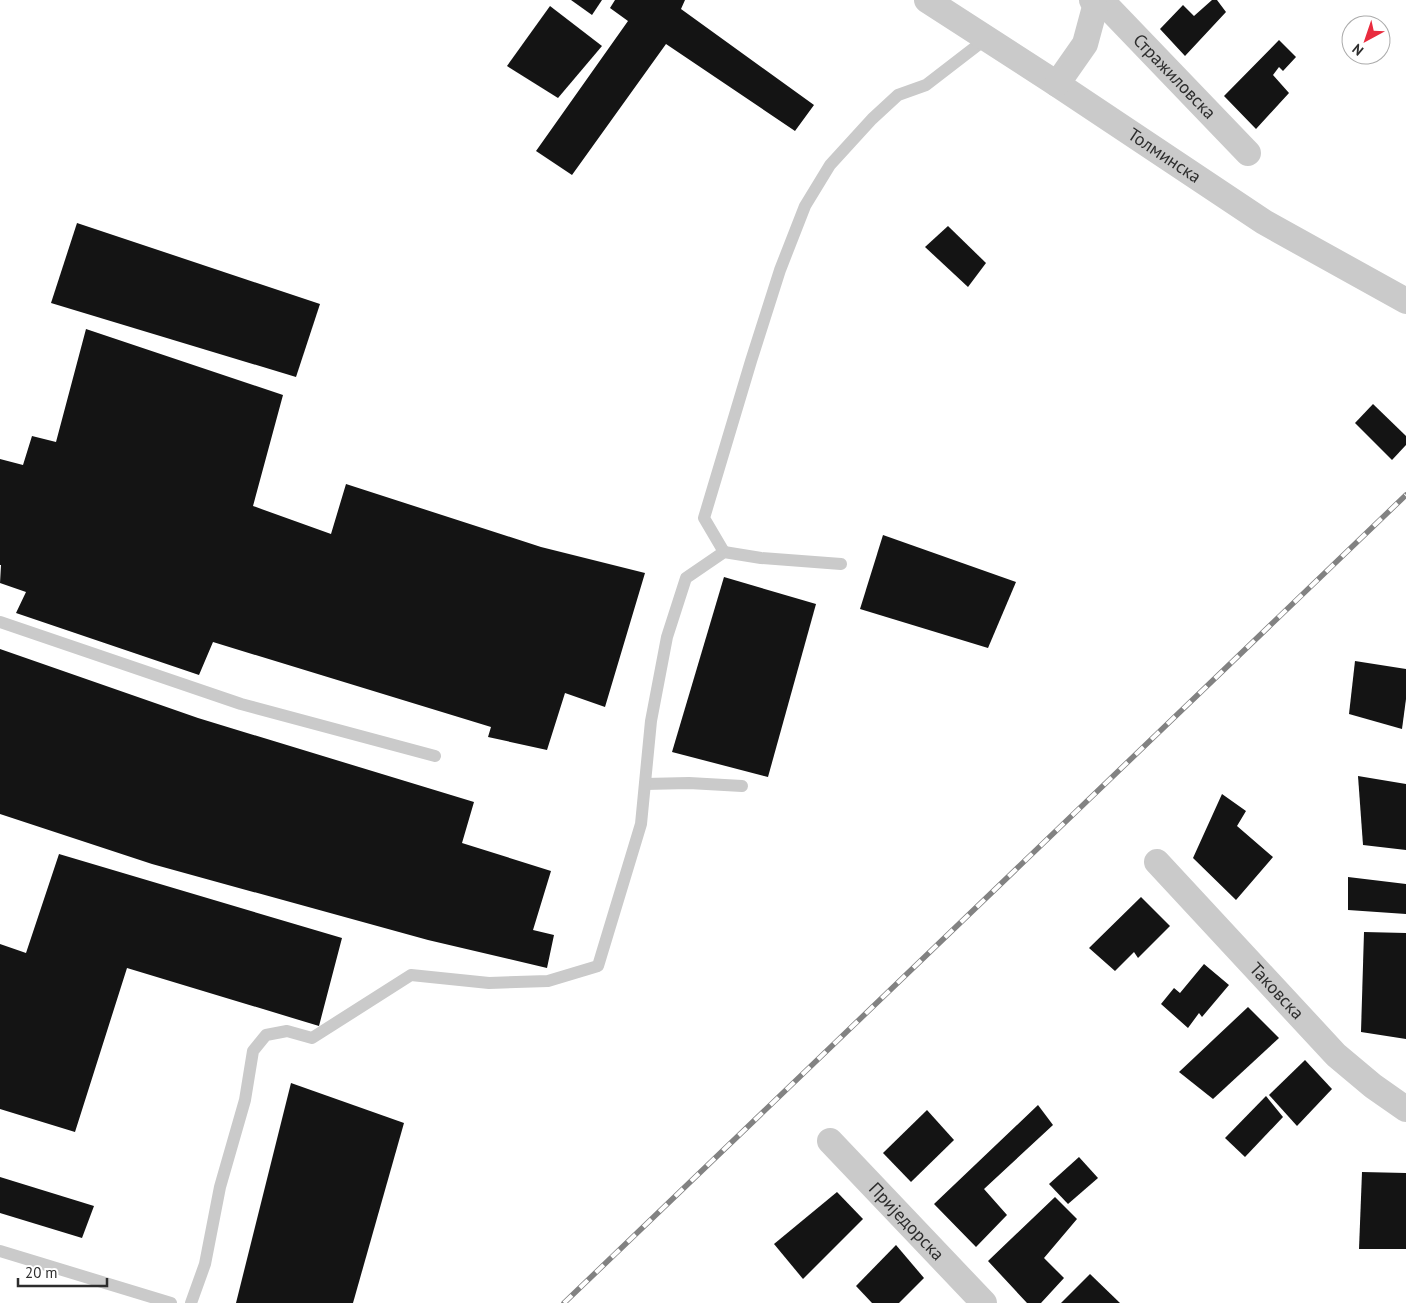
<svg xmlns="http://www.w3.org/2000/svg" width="1406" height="1303" viewBox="0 0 1406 1303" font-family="'PT Sans',sans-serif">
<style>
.building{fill:#141414}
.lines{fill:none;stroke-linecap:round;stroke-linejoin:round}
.service{stroke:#cacaca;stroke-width:12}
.minor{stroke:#cacaca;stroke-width:26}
.rail-casing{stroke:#828282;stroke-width:5.5}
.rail{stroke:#fff;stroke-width:4;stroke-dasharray:11;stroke-linecap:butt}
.labels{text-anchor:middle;stroke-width:5;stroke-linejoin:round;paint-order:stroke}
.street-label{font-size:18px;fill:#2d2d2d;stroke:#fff}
</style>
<rect width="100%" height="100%" fill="#fff"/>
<g class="building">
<path d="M571,0H602L592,15Z"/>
<path d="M615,0H685L681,9L814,105L795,131L666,44L572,175L536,151L628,21L610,8Z"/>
<path d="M1212,0H1217L1226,12L1185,56L1160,29L1183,5L1194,16Z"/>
<path d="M550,6L602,46L558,98L507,66Z"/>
<path d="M1279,40L1296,57L1283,71L1279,67L1273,75L1289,93L1256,129L1224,96Z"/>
<path d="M77,223L320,304L296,377L51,303Z"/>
<path d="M948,226L986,263L968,287L925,247Z"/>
<path d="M86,329L283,395L253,506L331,534L346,484L541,547L645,573L605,707L565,693L547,750L488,737L491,727L213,642L199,675L16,613L26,592L0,583L1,565H0V459L23,465L32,436L56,442Z"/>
<path d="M1373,404L1406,436V445L1392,460L1355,423Z"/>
<path d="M883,535L1016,582L988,648L860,609Z"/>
<path d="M724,577L816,604L768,777L672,752Z"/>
<path d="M0,649L198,718L474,802L462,843L551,871L533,930L554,935L547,968L428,940L152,864L0,814Z"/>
<path d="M1355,661L1406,669V699L1402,729L1349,714Z"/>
<path d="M1358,776L1406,784V850L1363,845Z"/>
<path d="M1222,794L1246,811L1237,826L1273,857L1236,900L1193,858Z"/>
<path d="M59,854L342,938L319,1026L127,968L75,1132L0,1109V944L26,953Z"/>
<path d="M1348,877L1406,884V914L1348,910Z"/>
<path d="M1141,897L1170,926L1138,958L1134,952L1115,971L1089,948Z"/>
<path d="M1364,932L1406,933V1039L1361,1032Z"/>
<path d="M1204,964L1229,985L1202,1017L1199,1013L1188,1028L1161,1004L1174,988L1180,993Z"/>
<path d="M1248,1007L1279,1038L1213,1099L1179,1072Z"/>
<path d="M1305,1060L1332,1089L1297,1126L1269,1095Z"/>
<path d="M291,1083L404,1123L353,1303H236Z"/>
<path d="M1266,1096L1283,1117L1245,1157L1225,1138Z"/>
<path d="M1038,1105L1053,1125L984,1189L1007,1215L976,1247L934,1204Z"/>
<path d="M927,1110L954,1140L911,1182L883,1153Z"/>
<path d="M1079,1157L1098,1178L1068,1204L1049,1184Z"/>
<path d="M1362,1172L1406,1173V1249H1359Z"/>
<path d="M0,1177L94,1206L82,1238L0,1213Z"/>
<path d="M837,1192L863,1219L803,1279L774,1244Z"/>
<path d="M1055,1197L1077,1219L1044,1258L1064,1278L1041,1303H1027L988,1261Z"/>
<path d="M896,1245L924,1278L899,1303H872L856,1286Z"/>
<path d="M1090,1274L1120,1303H1061Z"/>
</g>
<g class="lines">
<g class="service">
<path d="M724,552L704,518L751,361L780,270L805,206L830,165L872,119L898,95L926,85L987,38"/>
<path d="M0,622L241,704L435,756"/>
<path d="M645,784L689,783L742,786"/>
<path d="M0,1251L171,1303"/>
<path d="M191,1303L205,1264L220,1187L245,1100L253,1051L266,1035L287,1031L312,1038L411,975L489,983L548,981L598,966L641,824L651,721L667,637L686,578L724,552L761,558L841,564"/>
</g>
<g class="minor">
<path id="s1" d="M927,0L1057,84L1264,222L1406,301"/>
<path id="s2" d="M1101,0L1248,153"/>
<path d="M1057,84L1085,44L1095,7L1092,0"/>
<path id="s3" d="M1157,862L1336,1055L1373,1086L1406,1109"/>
<path id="s4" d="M830,1141L984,1303"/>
</g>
<defs>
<path id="rail" d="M564,1303L1406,495"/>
</defs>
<use href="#rail" class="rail-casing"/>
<use href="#rail" class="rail"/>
</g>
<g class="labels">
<g class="street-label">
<text dy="6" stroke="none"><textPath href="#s2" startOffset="106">Стражиловска</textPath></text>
<text dy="6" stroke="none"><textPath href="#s1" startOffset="284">Толминска</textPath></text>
<text dy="6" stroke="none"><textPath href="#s3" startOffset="176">Таковска</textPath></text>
<text dy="6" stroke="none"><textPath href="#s4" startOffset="111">Приједорска</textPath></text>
</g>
</g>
<g transform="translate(1366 40) rotate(220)"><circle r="24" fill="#ffffff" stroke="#ababab"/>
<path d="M0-4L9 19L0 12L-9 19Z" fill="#e92b3e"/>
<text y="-8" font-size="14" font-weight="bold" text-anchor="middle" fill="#2d2d2d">N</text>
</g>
<path d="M18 1278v8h89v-8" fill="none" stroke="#2d2d2d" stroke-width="2.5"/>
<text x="25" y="1278" font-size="15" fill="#2d2d2d" stroke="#ffffff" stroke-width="4" paint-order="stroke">20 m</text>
</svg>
